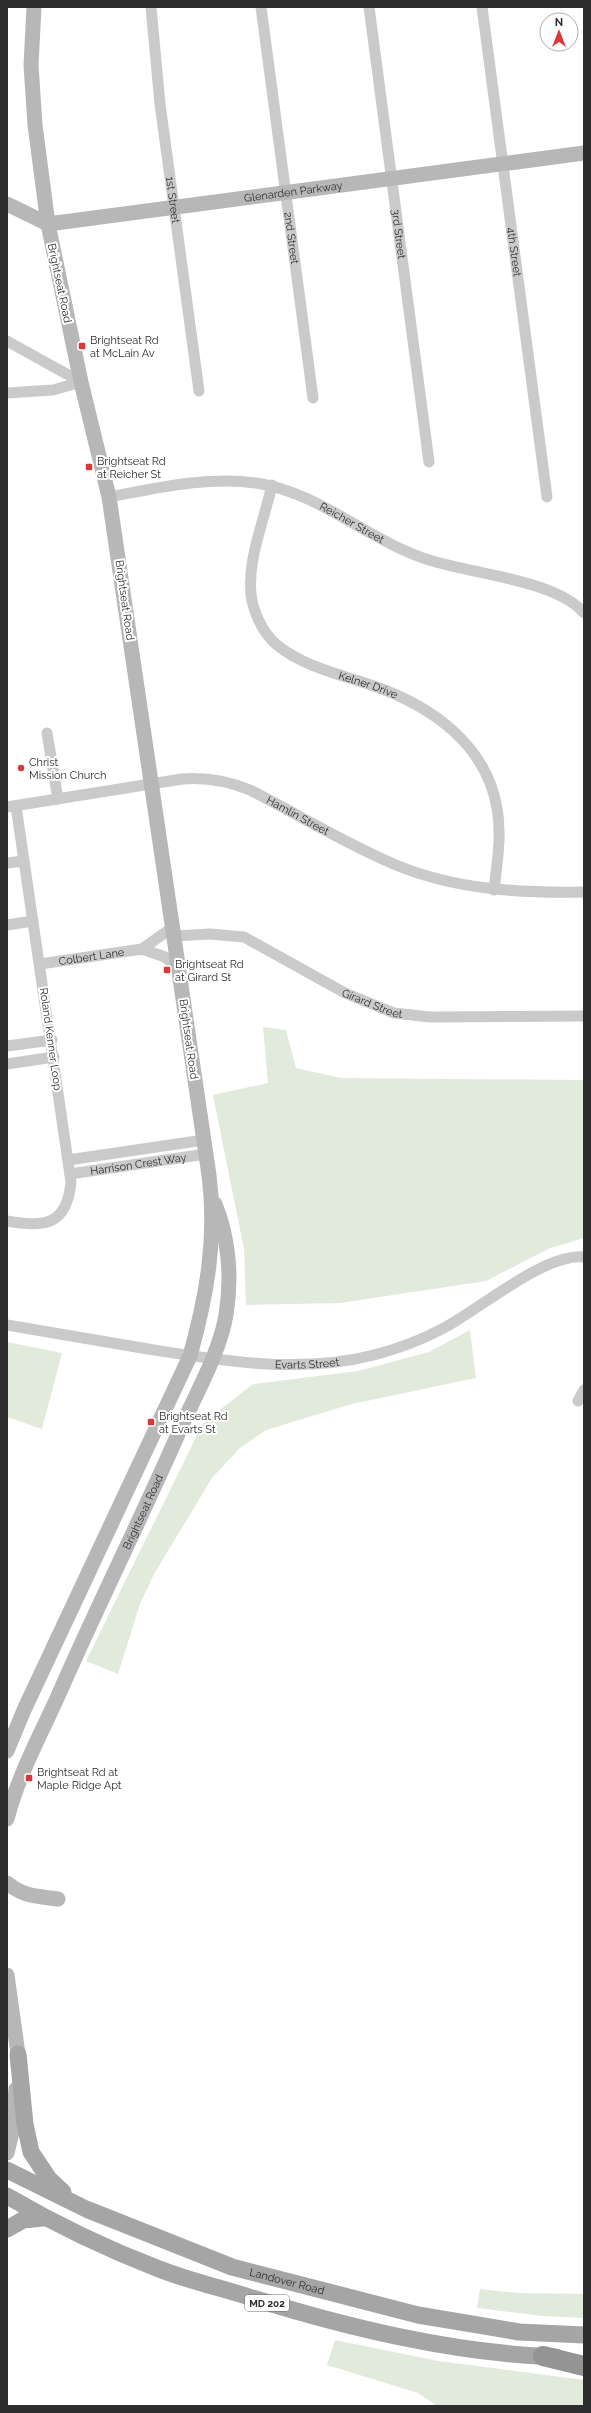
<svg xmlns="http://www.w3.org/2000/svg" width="591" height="2413" viewBox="0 0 591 2413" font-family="Raleway,sans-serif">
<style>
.green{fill:#e2eadb}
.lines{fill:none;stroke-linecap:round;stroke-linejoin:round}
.street{stroke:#cacaca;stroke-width:11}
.secondary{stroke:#b7b7b7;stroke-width:15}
.primary{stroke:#a5a5a5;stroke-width:17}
.highway{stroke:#949494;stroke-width:20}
.poi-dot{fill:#da393a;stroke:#fff;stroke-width:1.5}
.labels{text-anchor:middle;stroke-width:4;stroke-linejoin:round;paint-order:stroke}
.shield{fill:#fff;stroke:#6c6c6c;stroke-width:1}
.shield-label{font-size:10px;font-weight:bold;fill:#2d2d2d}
.street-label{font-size:11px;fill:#2d2d2d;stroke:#fff}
.poi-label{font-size:11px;fill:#2d2d2d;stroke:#fff;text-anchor:start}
</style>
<rect width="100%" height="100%" fill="#fff"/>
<g class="green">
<path d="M263,1027L286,1030L296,1068L341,1078L584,1080V1238L548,1249L486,1281L340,1303L246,1305L244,1249L213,1095L268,1083Z"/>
<path d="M470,1330L476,1378L352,1404L266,1430L240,1448L212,1478L154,1574L140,1604L118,1674L86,1661L203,1423L253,1384L358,1371L429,1352Z"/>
<path d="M7,1342L62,1353L42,1429L7,1417Z"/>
<path d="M480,2289L518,2293L584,2294V2318L543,2316L477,2308Z"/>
<path d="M335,2340L438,2361L584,2380V2406H437L418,2393L327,2365Z"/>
</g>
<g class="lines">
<g class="street">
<path id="s1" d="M151,7L160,104L199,391"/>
<path id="s2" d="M261,7L313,398"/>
<path id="s3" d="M369,7L429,462"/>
<path id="s4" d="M482,7L547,497"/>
<path d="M7,341L81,382"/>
<path d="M7,393L53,390L81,382"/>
<path id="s5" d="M272,485C264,521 245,565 252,601C256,617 264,634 277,645C304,667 342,675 374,686C431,706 486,744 497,808C502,835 497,863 494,890"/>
<path id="s6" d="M109,497C158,488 207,476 256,483C319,492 369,541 429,560C472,574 556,580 584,613"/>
<path d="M47,733L58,799"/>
<path id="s7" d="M7,807L182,779C207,777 228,781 250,790C299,815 346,844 396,865C456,890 521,893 584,892"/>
<path d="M7,863L24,861"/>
<path d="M7,925L33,921"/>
<path id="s8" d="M175,936L210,934L244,937L345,993L394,1013L430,1017L584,1016"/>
<path d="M142,949L173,927"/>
<path id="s9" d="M40,964L142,949L165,957L179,969"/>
<path d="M7,1046L52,1040"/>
<path d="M7,1064L54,1057"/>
<path d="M68,1160L204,1140"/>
<path id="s10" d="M70,1174L206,1154"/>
<path d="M7,1221C45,1228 67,1225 71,1182L16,806"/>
<path id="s11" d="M7,1325C54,1333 101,1341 148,1349C222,1361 300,1374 374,1355C397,1349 421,1340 442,1329C479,1310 544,1253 584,1257"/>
<path d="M578,1401L584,1390"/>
</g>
<g class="secondary">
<path id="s12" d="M7,204L48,224L584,153"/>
<path d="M7,1751L24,1710L190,1356C207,1295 217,1238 209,1175L109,497L81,382L48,224L35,125L31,65L34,7"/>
<path id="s13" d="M7,1819C18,1776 40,1736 58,1696C97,1607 140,1521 179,1432C195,1395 219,1355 226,1315C232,1278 229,1238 215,1204"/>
<path d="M7,1883C24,1897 37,1896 58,1899"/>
<path d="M7,1975L18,2054V2065"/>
<path d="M7,2153L12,2133L16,2089"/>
</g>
<g class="primary">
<path d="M18,2054L25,2124L31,2152L49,2179L63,2192"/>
<path id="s14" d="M7,2170L86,2209L232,2267L418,2315L519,2332L584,2335"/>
<path d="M7,2196C55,2224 107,2249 159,2269C187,2280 217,2287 246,2296C345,2327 451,2353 556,2357"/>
<path d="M7,2229L23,2220L43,2218"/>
</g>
<path class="highway" d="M543,2356L584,2366"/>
</g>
<g class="poi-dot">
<rect x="78" y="342" width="8" height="8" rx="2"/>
<rect x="85" y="463" width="8" height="8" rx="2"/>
<circle cx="21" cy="768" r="4"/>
<rect x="163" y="966" width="8" height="8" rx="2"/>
<rect x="147" y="1418" width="8" height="8" rx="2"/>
<rect x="25" y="1774" width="8" height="8" rx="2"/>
</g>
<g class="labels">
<rect class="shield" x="245" y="2295" width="44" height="16" rx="3"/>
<g class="shield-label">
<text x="267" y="2307">MD 202</text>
</g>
<g class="street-label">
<text dy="4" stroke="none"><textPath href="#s12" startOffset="293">Glenarden Parkway</textPath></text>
<text dy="4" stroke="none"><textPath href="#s1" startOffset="194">1st Street</textPath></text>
<text dy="4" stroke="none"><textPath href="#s3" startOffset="229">3rd Street</textPath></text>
<text dy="4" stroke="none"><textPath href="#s2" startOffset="233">2nd Street</textPath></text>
<text dy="4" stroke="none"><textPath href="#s4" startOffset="247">4th Street</textPath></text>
<text transform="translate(60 283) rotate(78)" y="4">Brightseat Road</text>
<text dy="4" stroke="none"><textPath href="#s6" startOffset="253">Reicher Street</textPath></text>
<text transform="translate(125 600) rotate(82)" y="4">Brightseat Road</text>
<text dy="4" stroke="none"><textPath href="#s5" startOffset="270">Kelner Drive</textPath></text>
<text dy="4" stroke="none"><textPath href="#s7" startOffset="301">Hamlin Street</textPath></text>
<text dy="4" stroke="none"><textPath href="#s9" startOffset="52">Colbert Lane</textPath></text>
<text dy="4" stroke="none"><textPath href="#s8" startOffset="214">Girard Street</textPath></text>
<text transform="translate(51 1039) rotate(82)" y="4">Roland Kenner Loop</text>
<text transform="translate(189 1039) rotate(82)" y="4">Brightseat Road</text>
<text dy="4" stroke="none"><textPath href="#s10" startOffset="69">Harrison Crest Way</textPath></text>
<text dy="4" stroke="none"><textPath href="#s11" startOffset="303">Evarts Street</textPath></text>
<text dy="4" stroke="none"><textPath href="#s13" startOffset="336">Brightseat Road</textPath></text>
<text dy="4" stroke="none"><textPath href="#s14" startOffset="302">Landover Road</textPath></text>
</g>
<g class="poi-label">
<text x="90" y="344">Brightseat Rd<tspan x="90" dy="13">at McLain Av</tspan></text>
<text x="97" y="465">Brightseat Rd<tspan x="97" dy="13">at Reicher St</tspan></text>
<text x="29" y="766">Christ<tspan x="29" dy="13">Mission Church</tspan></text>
<text x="175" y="968">Brightseat Rd<tspan x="175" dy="13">at Girard St</tspan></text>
<text x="159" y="1420">Brightseat Rd<tspan x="159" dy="13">at Evarts St</tspan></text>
<text x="37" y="1776">Brightseat Rd at<tspan x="37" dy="13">Maple Ridge Apt</tspan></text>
</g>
</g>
<rect width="591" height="2413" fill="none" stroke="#2d2d2d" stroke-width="16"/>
<g transform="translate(559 32)"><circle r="19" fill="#ffffff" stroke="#ababab"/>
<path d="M0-3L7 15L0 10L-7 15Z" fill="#da393a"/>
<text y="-6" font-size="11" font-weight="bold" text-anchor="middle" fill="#2d2d2d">N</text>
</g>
</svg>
